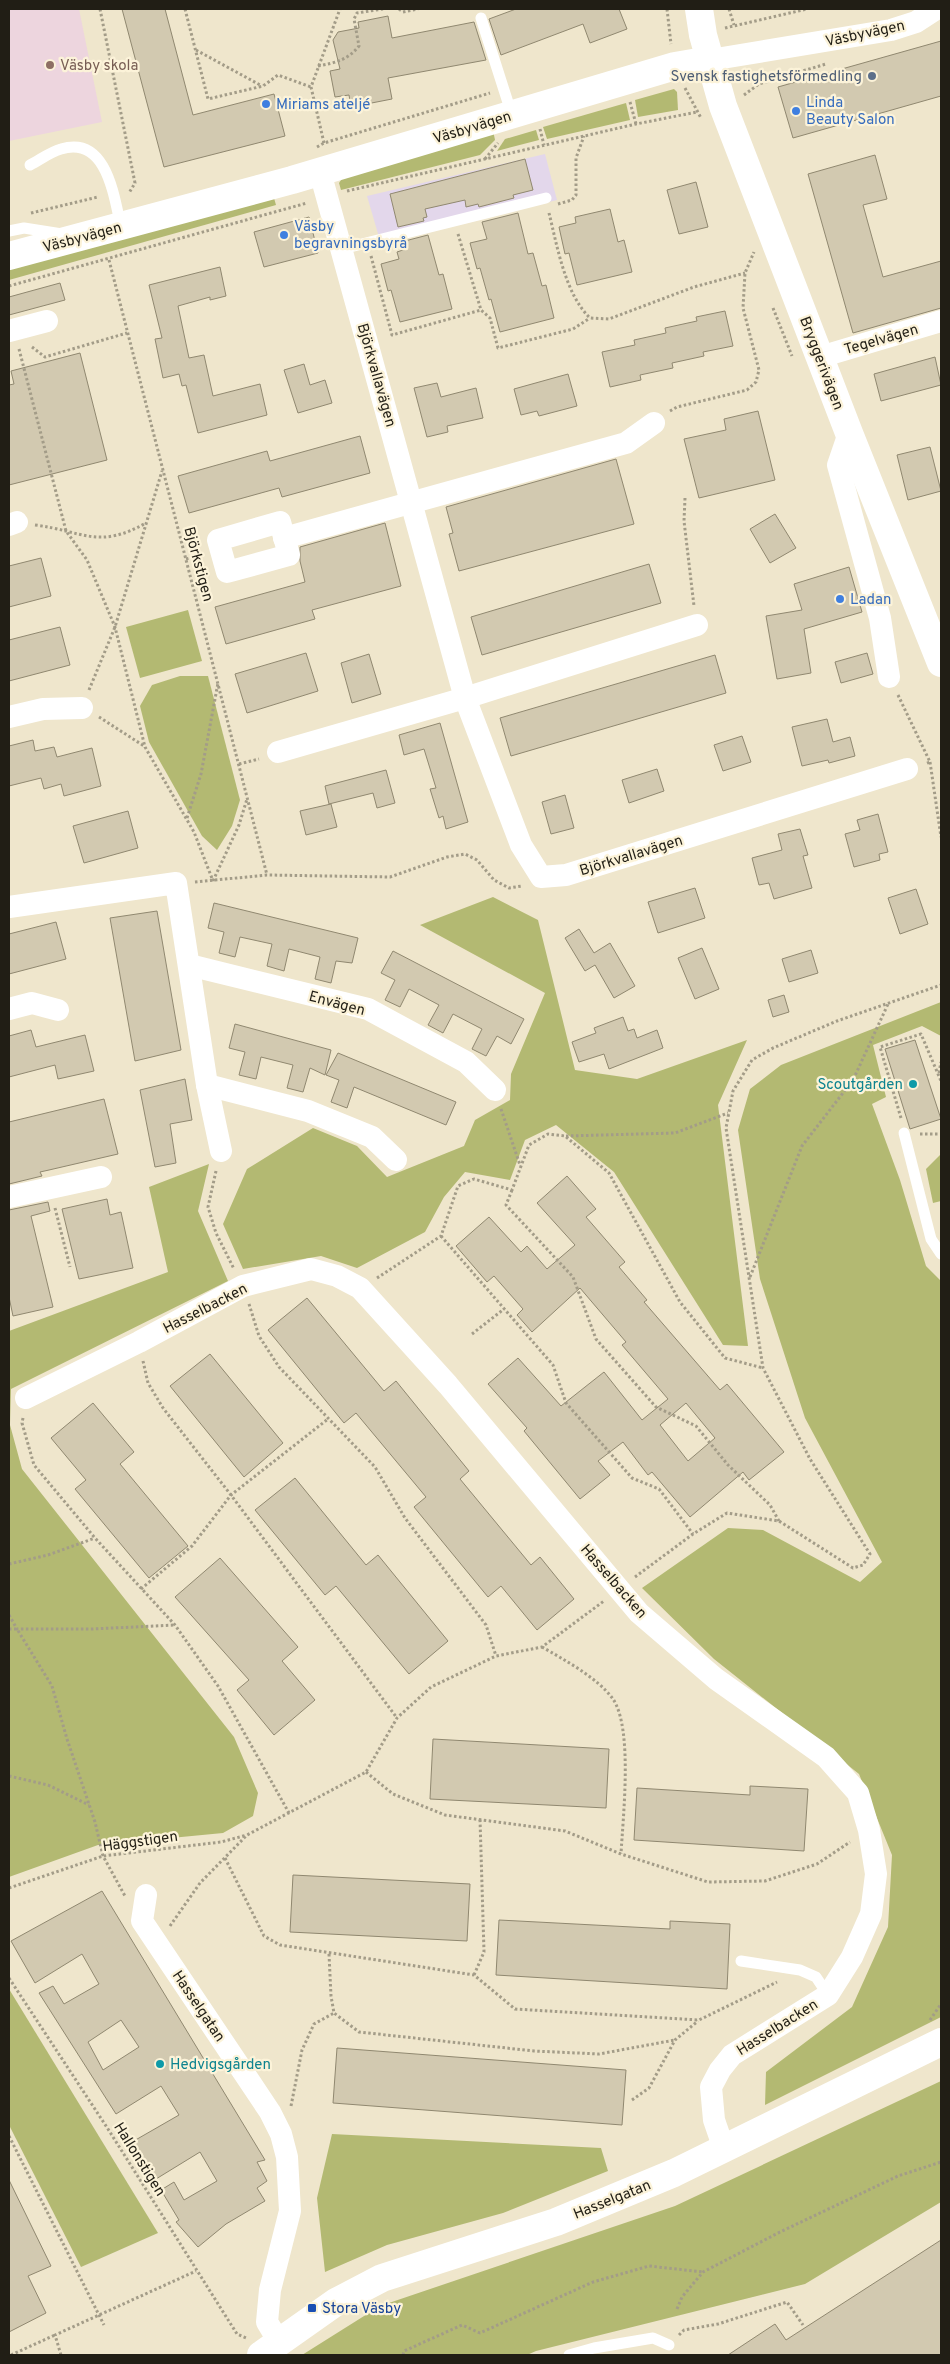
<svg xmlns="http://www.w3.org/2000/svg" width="950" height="2364" viewBox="0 0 950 2364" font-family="Overpass,sans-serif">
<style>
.industrial{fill:#e3d7eb}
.education{fill:#edd5de}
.green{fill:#b3b972}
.building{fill:#d2c9b0;stroke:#908870;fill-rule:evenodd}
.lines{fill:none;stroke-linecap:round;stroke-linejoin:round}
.path{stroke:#a39c88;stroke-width:3;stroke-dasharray:2.5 2.5;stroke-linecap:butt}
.service{stroke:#fff;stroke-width:11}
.minor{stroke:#fff;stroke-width:22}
.tertiary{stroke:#fff;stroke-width:28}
.education-dot{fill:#8d6e63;stroke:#fcf3d9;stroke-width:2}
.service-dot{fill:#5c6f8a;stroke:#fcf3d9;stroke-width:2}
.shop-dot{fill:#3f7fe0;stroke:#fcf3d9;stroke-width:2}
.culture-dot{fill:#0f9aa8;stroke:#fcf3d9;stroke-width:2}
.transit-dot{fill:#1a4fb4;stroke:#fcf3d9;stroke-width:2}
.labels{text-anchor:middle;stroke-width:4.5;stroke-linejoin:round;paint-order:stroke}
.street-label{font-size:15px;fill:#211e15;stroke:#fcf3d9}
.education-label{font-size:15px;fill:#785e54;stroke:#fcf3d9;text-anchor:start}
.service-label{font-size:15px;fill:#4e5e75;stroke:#fcf3d9;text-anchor:end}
.shop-label{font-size:15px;fill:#366cbe;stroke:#fcf3d9;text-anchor:start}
.culture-label{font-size:15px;fill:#0d838f;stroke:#fcf3d9;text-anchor:end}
.transit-label{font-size:15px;fill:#164399;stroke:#fcf3d9;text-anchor:start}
</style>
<rect width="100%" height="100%" fill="#efe6cc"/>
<path class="industrial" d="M545,154L557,200L381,244L367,196Z"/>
<path class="education" d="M9,9H79L102,122L9,141Z"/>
<g class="green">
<path d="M674,89L677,92L678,110L638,117L635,100Z"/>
<path d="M626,103L630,120L547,139L543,127Z"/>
<path d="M493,130L495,140L480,155L341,190L339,183L343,177Z"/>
<path d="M536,130L539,140L497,151L505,139Z"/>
<path d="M274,198L276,205L9,280V265Z"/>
<path d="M188,610L202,661L140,678L126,627Z"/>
<path d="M180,676H208L240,800L232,826L217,850L202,836L149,742L140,706L152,685Z"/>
<path d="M493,897L538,920L575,1070L637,1079L747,1040L718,1105L748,1346L723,1345L614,1172L556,1125L525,1140L510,1180L465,1172L444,1197L425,1232L357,1268L321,1256L243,1269L223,1224L247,1169L313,1128L357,1146L387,1177L464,1146L475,1120L510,1100L511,1074L545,993L420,925Z"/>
<path d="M941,1002V1036L922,1026L873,1045L886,1097L872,1104L900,1180L926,1266L941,1281V2017L765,2105L766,2072L852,2007L888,1927L892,1855L859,1774L714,1659L642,1588L728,1528L763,1530L860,1582L882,1562L805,1418L760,1279L738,1130L750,1089L781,1065Z"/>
<path d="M941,1154V1201L933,1203L926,1169Z"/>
<path d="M209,1164L198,1211L228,1281L11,1389L10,1425L22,1469L234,1737L258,1793L253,1816L223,1833L98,1845L9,1877V1331L168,1272L149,1187Z"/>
<path d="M9,1989L158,2233L81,2267L9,2125Z"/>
<path d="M941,2081V2202L805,2284L536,2351L527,2355H302L380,2306L675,2206Z"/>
<path d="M332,2134L601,2148L608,2171L503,2213L387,2245L325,2272L317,2198Z"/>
</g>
<g class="building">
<path d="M122,9H165L193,115L274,94L285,136L164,167Z"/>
<path d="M516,9H619L627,29L590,43L583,24L501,55L489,19Z"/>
<path d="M388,16L392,38L474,22L486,60L388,78L392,99L351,107L349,95L335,97L330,71L340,69L333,40L338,32L359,28L358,22Z"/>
<path d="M941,41V96L793,138L778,87Z"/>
<path d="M875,155L887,199L863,205L883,277L941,261V308L853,333L808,174Z"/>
<path d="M525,159L533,190L513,195L514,198L479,207L478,204L466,207L465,200L425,209L427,217L423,218L424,221L398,227L390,194Z"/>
<path d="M696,182L708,227L679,234L667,190Z"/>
<path d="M610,209L618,242L624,240L632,272L577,285L569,253L565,254L559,227L576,223L575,217Z"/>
<path d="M518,213L528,254L533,253L542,286L546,285L554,318L500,332L491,299L489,300L480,268L477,269L470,243L487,239L482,222Z"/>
<path d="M309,217L318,253L264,267L254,232Z"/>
<path d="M428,235L439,275L443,274L452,309L400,322L391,290L388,291L381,264L399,259L397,252L403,250L401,242Z"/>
<path d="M220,267L226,296L210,300V297L178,306L189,358L204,355L213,396L260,384L267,415L198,433L186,385L182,386L179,374L163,378L155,339L162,338L149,285Z"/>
<path d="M60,283L65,300L9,315V297Z"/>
<path d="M725,311L733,346L703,352L704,356L672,363L673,368L640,375L641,380L610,387L602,352L635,345L634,340L666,333L665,328L697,321L696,317Z"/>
<path d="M80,353L107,460L9,485V385L14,384L11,371Z"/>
<path d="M935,357L941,385L881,401L874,374Z"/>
<path d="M304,364L310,385L325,380L332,403L298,413L284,370Z"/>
<path d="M568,374L577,406L539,416L537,411L521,415L514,389Z"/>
<path d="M437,383L441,397L476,388L483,418L447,426L448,432L427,437L414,388Z"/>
<path d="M758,411L775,480L699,498L684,439L726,430L724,419Z"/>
<path d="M360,436L370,473L282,497L279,488L189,513L178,476L267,451L270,461Z"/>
<path d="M930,447L941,491L908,500L897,455Z"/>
<path d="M616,459L634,524L459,571L449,534L453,533L446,507Z"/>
<path d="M775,514L796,548L770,563L750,529Z"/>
<path d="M385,523L401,586L312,610L315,619L226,644L215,607L305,582L300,561V547Z"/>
<path d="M41,558L51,596L9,607V566Z"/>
<path d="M649,564L661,603L482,655L471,617Z"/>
<path d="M849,567L862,612L804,629L811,673L777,679L766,616L802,610L794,584Z"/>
<path d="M60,627L70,665L9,681V640Z"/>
<path d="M306,653L318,691L247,713L235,674Z"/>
<path d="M867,653L873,674L841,683L835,662Z"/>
<path d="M369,654L381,694L352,703L341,663Z"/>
<path d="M715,655L726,693L511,756L500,718Z"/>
<path d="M827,719L833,742L850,737L855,756L829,763L828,760L802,766L792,727Z"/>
<path d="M440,723L468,822L446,829L443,816L439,818L430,789L436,788L424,749L404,755L399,735Z"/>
<path d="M742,736L751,762L723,771L714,745Z"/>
<path d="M33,740L35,751L54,747L57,757L92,748L101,786L64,796L61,784L44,789L41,778L9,786V746Z"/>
<path d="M657,769L664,791L629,803L622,780Z"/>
<path d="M386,770L395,803L377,808L373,793L329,804L325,786Z"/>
<path d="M565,795L574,828L551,834L542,802Z"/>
<path d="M331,804L337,827L306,835L300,811Z"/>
<path d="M128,811L138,848L84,863L73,826Z"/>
<path d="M878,814L888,852L879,854L880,860L854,867L845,834L860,830L857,820Z"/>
<path d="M800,829L808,855L803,856L812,888L774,899L769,883L759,885L752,858L782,850L778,834Z"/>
<path d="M695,888L705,918L658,933L648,902Z"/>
<path d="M916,889L928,924L900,934L888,898Z"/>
<path d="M214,903L358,938L352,963L336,961L331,983L315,979L320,957L289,949L284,971L267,966L272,944L240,937L235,957L219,953L224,932L208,928Z"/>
<path d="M157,911L181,1050L135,1061L110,918Z"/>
<path d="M56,922L66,959L9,974V934Z"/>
<path d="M579,929L594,953L610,943L635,986L614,998L595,965L585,971L565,938Z"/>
<path d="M702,948L719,989L695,999L678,958Z"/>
<path d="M811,950L818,973L789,982L782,959Z"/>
<path d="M393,951L524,1019L511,1044L497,1036L486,1056L472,1049L482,1029L453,1014L443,1033L428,1025L439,1005L409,989L400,1007L385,1000L395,980L381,973Z"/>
<path d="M784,995L789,1012L773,1017L768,1000Z"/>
<path d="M623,1017L628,1031L634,1029L637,1038L657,1030L663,1048L609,1069L604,1054L579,1062L572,1042L596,1033L594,1028Z"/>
<path d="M235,1024L331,1050L325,1075L310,1068L303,1092L287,1088L293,1065L261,1057L256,1079L239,1075L245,1052L229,1048Z"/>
<path d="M31,1030L36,1047L85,1035L94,1071L58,1079L55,1065L9,1077V1036Z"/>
<path d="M915,1040L941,1119L910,1129L885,1049Z"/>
<path d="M338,1053L456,1102L446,1125L354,1087L347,1108L331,1102L339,1080L326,1075Z"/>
<path d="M185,1079L192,1120L170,1124L176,1163L155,1167L140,1090Z"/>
<path d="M104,1099L118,1154L49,1170L40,1172L42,1176L9,1184V1122Z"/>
<path d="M567,1176L596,1209L586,1217L625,1262L619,1267L647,1300L644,1302L720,1390L727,1384L784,1452L749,1480L743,1472L690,1517L652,1472L648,1475L623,1442L598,1461L610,1475L580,1499L524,1431L527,1428L488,1384L518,1358L561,1406L604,1372L642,1420L668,1399L622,1345L626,1342L580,1288L532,1332L517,1315L523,1309L494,1276L487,1282L456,1246L489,1217L521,1252L527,1246L547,1269L575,1245L537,1203ZM686,1403L715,1438L688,1461L660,1425Z"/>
<path d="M107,1199L110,1215L121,1212L133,1268L79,1279L62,1209Z"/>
<path d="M48,1202L50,1211L31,1216L53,1307L13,1316L9,1297V1210Z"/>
<path d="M307,1298L384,1391L396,1381L469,1471L460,1479L531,1565L540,1557L574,1599L537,1630L501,1586L488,1597L414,1507L426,1497L356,1413L344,1423L268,1330Z"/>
<path d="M210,1354L283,1443L244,1477L170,1386Z"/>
<path d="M93,1403L134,1452L120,1464L188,1546L149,1578L75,1489L86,1480L51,1438Z"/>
<path d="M295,1478L366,1565L378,1555L448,1641L409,1674L336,1586L325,1595L255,1510Z"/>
<path d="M220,1558L298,1647L282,1661L315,1700L274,1735L237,1690L249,1680L175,1597Z"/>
<path d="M433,1739L609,1749L606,1808L430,1799Z"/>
<path d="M750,1786L808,1789L804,1851L634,1840L637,1788L750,1795Z"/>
<path d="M293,1875L470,1884L467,1941L290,1932Z"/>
<path d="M102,1891L265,2160L257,2162L267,2181L257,2188L265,2201L226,2224L198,2247L176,2222L179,2220L161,2190L174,2182L184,2200L217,2181L200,2152L156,2179L132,2142L179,2115L161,2086L116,2114L39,1993L53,1986L64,2004L99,1984L82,1954L35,1983L11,1941ZM121,2020L139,2047L103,2070L88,2042Z"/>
<path d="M499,1920L670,1929V1921L730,1924L727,1989L496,1975Z"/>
<path d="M337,2048L626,2070L622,2125L333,2103Z"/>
<path d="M9,2180L51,2266L28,2276L46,2313L9,2332Z"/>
<path d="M941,2240V2355H728L775,2324L786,2340Z"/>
</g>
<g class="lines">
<g class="path">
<path d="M100,9L135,183L129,193"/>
<path d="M185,9L208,99L263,86L278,75L311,87"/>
<path d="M399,9L403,12L418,9"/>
<path d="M667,9L671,44"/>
<path d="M729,9L734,25"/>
<path d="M725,28L807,9"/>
<path d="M196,50L262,86"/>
<path d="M318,66C335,63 348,60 359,46L354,19L357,13L383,9"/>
<path d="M685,88L701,118"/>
<path d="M744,95L759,84L826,64"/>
<path d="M630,102L636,124"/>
<path d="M540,129L544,145"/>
<path d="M324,143L311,87L340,9"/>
<path d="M317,147L324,143L490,93"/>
<path d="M485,159L498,143"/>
<path d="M347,191L636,124L697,112"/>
<path d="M558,204L572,200L576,195V158L584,136"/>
<path d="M31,213L98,197"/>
<path d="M549,213C557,245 565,294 590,318L609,319L694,287L745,273"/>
<path d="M458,234L481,310L490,318L498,348L573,329L590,318"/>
<path d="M371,256L392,335L481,310"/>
<path d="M109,260L267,875"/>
<path d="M9,286L307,203"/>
<path d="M773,308L792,356"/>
<path d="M32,347L45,357L127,333"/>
<path d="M19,349L66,531L87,560L115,627L145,747L194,832L213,881"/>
<path d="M670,411L677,407L747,390L756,382L759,370L743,308L745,273L754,252"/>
<path d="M685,498L684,521L694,606"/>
<path d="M35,525C83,531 98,550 146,523"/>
<path d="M186,559L201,555"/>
<path d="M89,690L115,627L162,471"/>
<path d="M898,695L930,762L925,764"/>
<path d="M99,717L144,746"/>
<path d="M930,762L941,837"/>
<path d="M239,764L259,759"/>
<path d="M187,818L201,774L218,683"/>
<path d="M213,881L239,825L247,799"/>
<path d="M195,882L267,875L390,877L447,857L465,854L477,860L494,880L509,888L522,886"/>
<path d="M939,1073L941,1062"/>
<path d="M501,1109L520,1165"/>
<path d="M901,1118L880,1047L921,1034L941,1081"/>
<path d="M920,1134H941"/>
<path d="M566,1136L675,1133L728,1113"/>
<path d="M216,1171L208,1207L216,1233L234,1269"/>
<path d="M512,1190L506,1205L573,1277L596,1339L656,1407L696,1426L728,1465L770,1505L779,1521"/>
<path d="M55,1208L70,1267"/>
<path d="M441,1236L553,1365L566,1403L632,1478L659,1489L693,1534"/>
<path d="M750,1277L802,1146L853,1080L888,1004"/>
<path d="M377,1278L441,1236L458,1186L474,1179L512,1190L529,1145L548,1134L565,1136L609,1173L680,1302L725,1358L763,1368"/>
<path d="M249,1304L259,1336L279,1367L375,1467L405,1518L486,1625L496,1656"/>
<path d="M472,1334L504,1309"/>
<path d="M143,1361L148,1383L163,1408L231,1495L397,1718"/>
<path d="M23,1418L22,1423L34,1465L95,1538L175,1625L218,1686L289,1813"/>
<path d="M9,1564L48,1555L95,1538"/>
<path d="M635,1577L693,1534L727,1513L779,1521L853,1568L863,1565L870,1554L810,1459L763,1368L726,1128L733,1091L752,1060L773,1048L837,1021L941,985"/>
<path d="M141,1589L192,1546L231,1495L328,1419"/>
<path d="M9,1615L17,1629H93L174,1625"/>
<path d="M9,1629H17L52,1686L67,1739L95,1822L103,1856L125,1896"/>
<path d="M542,1647C563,1659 598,1678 613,1699C633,1729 623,1816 621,1854"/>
<path d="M366,1772L393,1794L445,1815L565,1831L621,1854L708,1882L765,1881L817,1864L850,1842"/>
<path d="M9,1776L48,1785L89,1805"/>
<path d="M225,1858L264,1936L280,1945L474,1975L515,2009L699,2020L777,1982"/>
<path d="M9,1888L103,1856L221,1842L247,1835"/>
<path d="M170,1926L200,1883L247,1835L366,1772L397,1718L431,1687L496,1656L542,1647L604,1601"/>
<path d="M329,1954L331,1996L334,2013L359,2032L534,2051L599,2054L675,2040"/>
<path d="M474,1975L484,1952L480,1819"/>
<path d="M9,1978L108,2129L237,2334L246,2338"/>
<path d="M930,2020L941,2004"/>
<path d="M632,2100L649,2088L675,2040L698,2021"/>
<path d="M291,2106L302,2050L314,2024L334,2013"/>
<path d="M9,2136L104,2325"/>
<path d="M677,2309L682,2297L703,2272L780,2232L898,2176L941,2162"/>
<path d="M679,2335L684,2330L718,2324L787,2302L803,2325"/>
<path d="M11,2355L55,2335"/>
<path d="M61,2355L55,2335L196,2271"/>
<path d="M403,2355L404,2351L462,2325L480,2333L593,2282L649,2266L703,2272"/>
</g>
<g class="service">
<path d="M481,18L512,115"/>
<path d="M30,165C40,160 50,152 61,149C107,135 114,197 121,227"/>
<path d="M9,231L24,228L62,234"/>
<path d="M342,249L546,198"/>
<path d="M904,1133L931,1239L941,1254"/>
<path d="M741,1961L800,1970L816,1977L828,1995"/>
<path d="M569,2355L594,2348L653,2338L669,2345"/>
</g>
<g class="minor">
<path d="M710,60L891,30L916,22L936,9"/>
<path d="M320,172L465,698L521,845L541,877L566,875L907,769"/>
<path d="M9,331L47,321"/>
<path d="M820,357L941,321"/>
<path d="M849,433L838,465L880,618L889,677"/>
<path d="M280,522L289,555L227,572L218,540Z"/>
<path d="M9,525L17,522"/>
<path d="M284,538L626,443L654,423"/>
<path d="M9,717L43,709L82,708"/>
<path d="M278,752L465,698L697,625"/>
<path d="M9,907L176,883L207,1085L221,1151"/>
<path d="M189,965L368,1009L466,1062L495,1090"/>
<path d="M9,1009L32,1003L58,1010"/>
<path d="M207,1085L308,1111L372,1137L396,1160"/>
<path d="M9,1197L101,1177"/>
<path d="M26,1398L139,1342L243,1286L311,1269L337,1276L360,1288L448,1385L639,1613L716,1679L826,1757L858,1793L869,1830L876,1874L871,1914L852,1957L828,1995L732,2055L720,2070L711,2087L714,2120L724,2149"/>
<path d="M146,1895L142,1921L270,2112L281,2134L287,2157L290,2211L270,2290L267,2322L279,2342"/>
</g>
<g class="tertiary">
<path d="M699,9L703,35L723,106L849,433L941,663"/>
<path d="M9,256L292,180L675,66L710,60"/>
<path d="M261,2355L336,2302L382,2278L556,2222L674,2173L941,2042"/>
</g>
</g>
<circle class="education-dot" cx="50" cy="65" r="5"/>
<circle class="service-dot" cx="872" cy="76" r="5"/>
<g class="shop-dot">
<circle cx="266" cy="104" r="5"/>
<circle cx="796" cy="111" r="5"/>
<circle cx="284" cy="235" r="5"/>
<circle cx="840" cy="599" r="5"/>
</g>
<g class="culture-dot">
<circle cx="913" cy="1084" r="5"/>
<circle cx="160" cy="2064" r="5"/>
</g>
<rect class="transit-dot" x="307" y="2303" width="10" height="10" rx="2.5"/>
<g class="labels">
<g class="street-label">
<text transform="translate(865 33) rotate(-12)" y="5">Väsbyvägen</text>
<text transform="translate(472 127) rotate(-17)" y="5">Väsbyvägen</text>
<text transform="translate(82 237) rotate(-15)" y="5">Väsbyvägen</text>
<text transform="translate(881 339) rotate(-16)" y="5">Tegelvägen</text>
<text transform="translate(822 363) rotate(69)" y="5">Bryggerivägen</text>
<text transform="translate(377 375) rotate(74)" y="5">Björkvallavägen</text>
<text transform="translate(199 564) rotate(75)" y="5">Björkstigen</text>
<text transform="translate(631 855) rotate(-17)" y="5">Björkvallavägen</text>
<text transform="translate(337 1003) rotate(15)" y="5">Envägen</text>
<text transform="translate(205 1308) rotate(-27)" y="5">Hasselbacken</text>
<text transform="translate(614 1581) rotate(49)" y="5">Hasselbacken</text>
<text transform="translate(140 1841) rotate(-8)" y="5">Häggstigen</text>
<text transform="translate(199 2006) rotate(56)" y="5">Hasselgatan</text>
<text transform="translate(777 2027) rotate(-32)" y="5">Hasselbacken</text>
<text transform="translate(140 2159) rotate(58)" y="5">Hallonstigen</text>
<text transform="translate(612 2199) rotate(-22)" y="5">Hasselgatan</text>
</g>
<g class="education-label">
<text x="60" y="70">Väsby skola</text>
</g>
<g class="service-label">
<text x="862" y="81">Svensk fastighetsförmedling</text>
</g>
<g class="shop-label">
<text x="806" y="107">Linda<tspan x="806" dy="17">Beauty Salon</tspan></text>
<text x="276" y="109">Miriams ateljé</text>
<text x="294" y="231">Väsby<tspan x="294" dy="17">begravningsbyrå</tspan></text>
<text x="850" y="604">Ladan</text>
</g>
<g class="culture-label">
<text x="903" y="1089">Scoutgården</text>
<text x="170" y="2069" text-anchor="start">Hedvigsgården</text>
</g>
<g class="transit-label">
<text x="322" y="2313">Stora Väsby</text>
</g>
</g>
<rect width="950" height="2364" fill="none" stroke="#211e15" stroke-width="20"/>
</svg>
